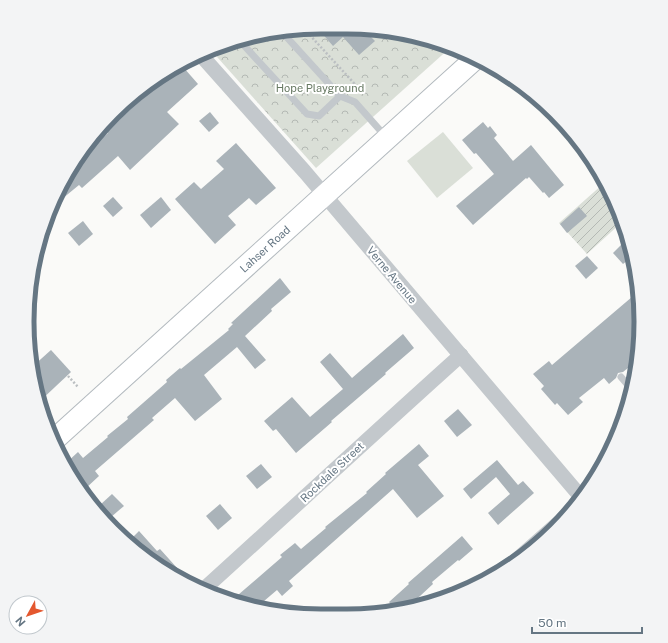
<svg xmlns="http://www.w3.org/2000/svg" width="668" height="643" viewBox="0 0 668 643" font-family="'Public Sans',sans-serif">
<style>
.park{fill:url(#park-crowns)}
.garden{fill:url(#garden-furrows)}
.pitch{fill:#dadfd7}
.building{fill:#aab3b9}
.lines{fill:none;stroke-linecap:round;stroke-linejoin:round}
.secondary-casing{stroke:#b3babf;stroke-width:23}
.path{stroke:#bbbfc2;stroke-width:2.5;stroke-dasharray:2 2;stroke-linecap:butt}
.lane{stroke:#c3c8cc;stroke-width:7}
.street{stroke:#c3c8cc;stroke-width:15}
.secondary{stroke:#fff;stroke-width:21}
.labels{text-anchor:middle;stroke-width:4;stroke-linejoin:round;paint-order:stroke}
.park-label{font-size:11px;fill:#687a64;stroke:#fff}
.street-label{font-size:11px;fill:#657683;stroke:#fff}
.rim{fill:none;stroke:#657683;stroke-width:5}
</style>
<defs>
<pattern id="park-crowns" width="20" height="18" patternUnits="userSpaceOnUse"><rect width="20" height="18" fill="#dadfd7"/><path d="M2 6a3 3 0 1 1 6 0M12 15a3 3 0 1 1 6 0" fill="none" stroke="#b4b9b4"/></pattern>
<pattern id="garden-furrows" width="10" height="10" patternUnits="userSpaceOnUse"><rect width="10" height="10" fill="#dadfd7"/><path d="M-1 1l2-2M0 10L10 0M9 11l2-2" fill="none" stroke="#b4b9b4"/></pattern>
</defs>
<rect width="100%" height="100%" fill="#fafaf8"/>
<path class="park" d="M385,29L441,43L451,47L316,168L210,49L264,33Z"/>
<path class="garden" d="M603,184L611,193L622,222L587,254L559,223Z"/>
<path class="pitch" d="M443,132L473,168L437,198L407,161Z"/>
<g class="building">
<path d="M379,30L371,37L375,41L359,55L343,37L333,46L320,31Z"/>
<path d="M179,67L181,70L184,68L198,84L167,112L179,124L130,170L118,156L82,188L79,185L51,208L66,174L71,167L88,152L87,151L108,133L106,131Z"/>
<path d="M210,112L219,123L209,132L199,121Z"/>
<path d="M483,122L488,128L490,126L497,135L494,138L513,161L531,145L564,185L549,198L544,192L543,193L529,177L527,179L526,178L473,225L456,206L494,174L476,153L474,154L462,140Z"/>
<path d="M236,143L276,188L256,205L249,198L228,216L236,225L215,244L175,199L194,182L201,189L224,169L216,161Z"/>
<path d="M113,197L123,208L113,217L103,206Z"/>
<path d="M161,197L171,210L151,228L140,215Z"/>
<path d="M579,207L587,216L567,233L560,224Z"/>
<path d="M83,221L93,234L79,246L68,233Z"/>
<path d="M628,238L633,256L623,264L613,253Z"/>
<path d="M587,256L598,268L586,279L575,266Z"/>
<path d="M280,278L291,292L271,309L272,311L245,336L266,360L255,369L237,347L204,375L222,399L195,421L175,398L152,418L154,420L95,471L99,476L85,489L74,477L73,478L65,464L78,452L83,458L108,437L107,436L128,419L127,417L167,382L166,380L180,368L181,369L229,330L228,329L233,324L231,323Z"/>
<path d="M639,291L640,302L639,359L623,372L618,373L616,378L609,384L604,378L579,398L583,402L568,415L557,403L555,405L541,389L544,386L533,374L549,361L552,365Z"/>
<path d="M403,334L414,348L385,373L386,374L331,421L332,422L296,453L276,429L273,431L264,421L292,397L310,417L343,389L320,362L330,353L352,378Z"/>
<path d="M51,350L71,372L39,402L32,367Z"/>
<path d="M458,409L472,425L457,437L444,421Z"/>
<path d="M419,444L429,456L418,465L444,496L417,518L393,489L289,581L293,586L282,596L277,590L257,607L245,606L231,601L282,557L280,555L295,543L301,549L326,528L325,527L367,493L366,492L386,474L385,473Z"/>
<path d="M497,460L518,485L523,481L534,493L498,525L488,513L510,494L496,477L471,499L463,489Z"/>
<path d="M261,464L272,477L257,489L246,476Z"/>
<path d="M112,494L124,506L111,517L100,505Z"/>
<path d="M220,504L232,518L218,530L206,516Z"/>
<path d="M139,531L157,551L160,549L187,579L184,581L142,555L129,541Z"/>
<path d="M462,536L473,549L459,561L458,560L432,582L433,584L406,609L396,610L389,602L409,584L408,583Z"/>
</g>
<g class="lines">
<defs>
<path id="secondary" d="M54,440L476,58"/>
</defs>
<use href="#secondary" class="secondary-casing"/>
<g class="path">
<path d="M307,32L364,94"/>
<path d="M68,376L78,387"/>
</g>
<g class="lane">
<path d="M282,32L340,96L355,102L386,137"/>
<path d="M239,40L307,114L319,116L340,96"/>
<path d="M621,377L627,384L631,394"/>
<path d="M627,409V407"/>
</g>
<g class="street">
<path d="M200,54L305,172L581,497"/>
<path d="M512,564L571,512"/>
<path d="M203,590C289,512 374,433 461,355"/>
</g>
<use href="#secondary" class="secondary"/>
</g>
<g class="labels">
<g class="park-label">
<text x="320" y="92">Hope Playground</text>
</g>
<g class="street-label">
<text transform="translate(265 249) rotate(-42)" y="4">Lahser Road</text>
<text transform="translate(392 275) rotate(50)" y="4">Verne Avenue</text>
<text transform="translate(332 472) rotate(-43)" y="4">Rockdale Street</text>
</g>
</g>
<path d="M0 0H668V643H0ZM321 34H347A287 287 0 0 1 634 321V322A287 287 0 0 1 347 609H321A287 287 0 0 1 34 322V321A287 287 0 0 1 321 34Z" fill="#f3f4f5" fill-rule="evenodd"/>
<path class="rim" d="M321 34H347A287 287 0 0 1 634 321V322A287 287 0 0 1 347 609H321A287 287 0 0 1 34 322V321A287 287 0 0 1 321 34Z"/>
<g transform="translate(28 615) rotate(230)"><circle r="19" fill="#ffffff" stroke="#c1c8cd"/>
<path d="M0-3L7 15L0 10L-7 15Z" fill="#e4572e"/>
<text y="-6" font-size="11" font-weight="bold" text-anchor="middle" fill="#657683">N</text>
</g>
<path d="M532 627v6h110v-6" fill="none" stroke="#657683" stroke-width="2"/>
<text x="538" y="627" font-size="12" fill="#657683" stroke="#ffffff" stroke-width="3" paint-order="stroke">50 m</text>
</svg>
